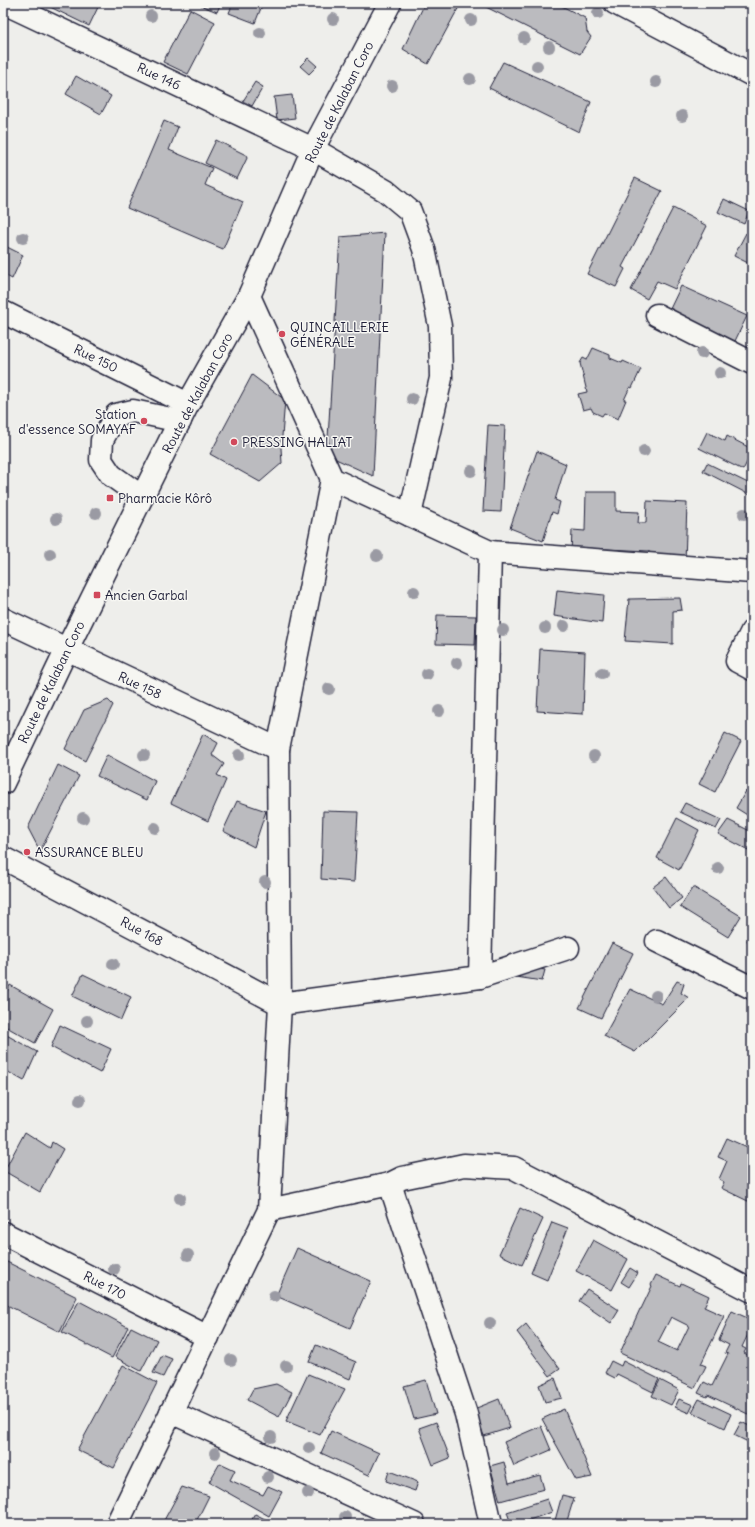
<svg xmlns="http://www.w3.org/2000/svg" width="755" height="1527" viewBox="0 0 755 1527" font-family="Delius,sans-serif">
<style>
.building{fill:#bbbbbf;stroke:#22223b;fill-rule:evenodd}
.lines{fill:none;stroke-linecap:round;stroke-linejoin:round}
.minor-casing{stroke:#22223b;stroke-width:25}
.major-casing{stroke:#22223b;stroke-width:25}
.minor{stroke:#f6f6f2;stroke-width:22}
.major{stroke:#f6f6f2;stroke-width:22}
.tree{fill:#9a9aa3}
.poi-dot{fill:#d1495b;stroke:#f6f6f2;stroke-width:1.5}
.labels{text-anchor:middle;stroke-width:3;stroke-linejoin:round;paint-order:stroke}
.street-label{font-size:13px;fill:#22223b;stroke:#f6f6f2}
.poi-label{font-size:13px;fill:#22223b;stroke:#f6f6f2;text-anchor:start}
</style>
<rect width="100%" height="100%" fill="#eeeeeb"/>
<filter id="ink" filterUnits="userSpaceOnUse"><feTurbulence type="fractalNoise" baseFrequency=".025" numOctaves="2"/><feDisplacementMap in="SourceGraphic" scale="8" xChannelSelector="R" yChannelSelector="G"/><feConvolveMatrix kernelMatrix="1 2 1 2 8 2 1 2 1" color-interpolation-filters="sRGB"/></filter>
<g filter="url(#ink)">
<g class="building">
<path d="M42,3H100L89,26Z"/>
<path d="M195,3H221L217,12Z"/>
<path d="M233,3H263L255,23L229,13Z"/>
<path d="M425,3H461L428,64L403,49Z"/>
<path d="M478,3H556L585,18L587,32L591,37L580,54Z"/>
<path d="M190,9L215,22L188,74L163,62Z"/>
<path d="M308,58L317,66L309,74L300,66Z"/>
<path d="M503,62L591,102L579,132L489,88Z"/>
<path d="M76,76L111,96L101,114L66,94Z"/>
<path d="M255,82L263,87L252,106L243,101Z"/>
<path d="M292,95L295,118L277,120L274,97Z"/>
<path d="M164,121L178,127L169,150L212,168L205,185L243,202L223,249L127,208Z"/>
<path d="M216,140L248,156L237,179L205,163Z"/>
<path d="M635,178L662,191L622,267L625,269L616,287L587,274Z"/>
<path d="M724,199L749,211L744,224L718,212Z"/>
<path d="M673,208L707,226L675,289L657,281L647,299L631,290Z"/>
<path d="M385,233L373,476L327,455L340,237Z"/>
<path d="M746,233L752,237V265L734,256Z"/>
<path d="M3,245L23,255L12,279L3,274Z"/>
<path d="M681,286L747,316L735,341L669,311Z"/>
<path d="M593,348L610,355V358L622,363L623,361L641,369L632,388L630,387L624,400H626L618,419L604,413L602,416L593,412L591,408L583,410L578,394L587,392L580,363L583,358L587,360Z"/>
<path d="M252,375L285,400L281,448L282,463L260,482L210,454Z"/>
<path d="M488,425L505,426L501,512L483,511Z"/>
<path d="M707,432L725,441L727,436L752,449V452L743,470L699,448Z"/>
<path d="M537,451L566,464L555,500L560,502L557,514L552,512L543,541L510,528Z"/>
<path d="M707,463L752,485V496L703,471Z"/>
<path d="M586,492H616V511L639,512L638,523H646L647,501L687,503L685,562L649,561V551L585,548L571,554L572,530L585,531Z"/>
<path d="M557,590L604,595L602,623L554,616Z"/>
<path d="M680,598L682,610L673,611V644L625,641L629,599Z"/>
<path d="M437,615L476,616L475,645L436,644Z"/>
<path d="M540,649L585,652L583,714L537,711Z"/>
<path d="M108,700L113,705L85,761L65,749L84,710Z"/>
<path d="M725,733L741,741L715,792L699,784Z"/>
<path d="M203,734L218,743L212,755L224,764L217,775L226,780L208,821L171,803Z"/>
<path d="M107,755L155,781L147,800L97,776Z"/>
<path d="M58,765L79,776L40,851L28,828Z"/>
<path d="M746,791L752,795V818L736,808Z"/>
<path d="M237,801L266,811L254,847L223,831Z"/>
<path d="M685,803L721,820L716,829L680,812Z"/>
<path d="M323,811L358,812L354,882L321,879Z"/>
<path d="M677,818L699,830L679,870L657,858Z"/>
<path d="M728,820L752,832V852L718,834Z"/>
<path d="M666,877L682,898L669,908L653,887Z"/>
<path d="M693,887L741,916L728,937L680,907Z"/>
<path d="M752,932V944L747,941Z"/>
<path d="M612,943L633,953L601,1018L579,1008Z"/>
<path d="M518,965L545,970L542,981L516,977Z"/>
<path d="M83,974L131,997L121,1020L72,996Z"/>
<path d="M677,981L684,984L681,993L689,998L635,1052L604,1036L630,989L662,1004Z"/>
<path d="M10,985L53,1009L35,1043L3,1025V999Z"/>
<path d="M60,1025L111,1049L100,1073L51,1047Z"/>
<path d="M3,1033L37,1052L24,1081L3,1069Z"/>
<path d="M25,1132L50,1148L52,1142L63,1149L40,1192L4,1171Z"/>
<path d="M727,1138L752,1149V1203L721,1188L724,1182L719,1179L727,1161L718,1157Z"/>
<path d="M520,1208L543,1219L522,1265L499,1254Z"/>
<path d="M552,1222L568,1228L547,1280L531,1273Z"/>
<path d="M593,1240L628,1259L612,1290L576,1271Z"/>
<path d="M297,1248L371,1281L350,1328L276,1296Z"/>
<path d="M3,1260L77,1297L60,1332L3,1303Z"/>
<path d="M630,1268L638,1273L629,1287L621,1282Z"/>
<path d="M656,1275L680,1286L681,1283L709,1296L704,1307L724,1316L701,1364L706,1366L695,1388L620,1353L640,1309H641L652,1286L651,1285ZM671,1317L689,1326L677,1351L658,1342Z"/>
<path d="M587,1289L619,1310L611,1323L579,1301Z"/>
<path d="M79,1301L128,1327L112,1358L62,1332Z"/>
<path d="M732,1311L752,1320V1326L742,1347L746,1349L744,1353L752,1357V1416L708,1395L707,1397L698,1393L704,1382L712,1386L728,1354L725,1353L729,1345L719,1340Z"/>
<path d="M526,1324L560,1369L550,1376L517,1332Z"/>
<path d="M131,1327L157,1340L141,1371L115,1357Z"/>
<path d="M316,1345L356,1362L350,1379L309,1362Z"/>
<path d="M162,1355L172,1359L163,1377L153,1373Z"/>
<path d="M611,1361L621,1366L623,1361L659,1379L653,1392L617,1374L615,1378L605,1373Z"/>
<path d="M123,1365L157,1383L114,1468L77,1450Z"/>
<path d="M308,1374L345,1389L320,1435L286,1421Z"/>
<path d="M555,1378L562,1398L545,1402L539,1385Z"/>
<path d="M426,1380L436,1414L414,1419L404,1386Z"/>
<path d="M660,1380L679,1390L671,1405L652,1396Z"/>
<path d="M276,1384L292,1392L279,1417L247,1400L253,1389Z"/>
<path d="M499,1399L510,1428L484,1436L474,1409Z"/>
<path d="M679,1399L693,1405L689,1413L675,1407Z"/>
<path d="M699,1399L731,1414L725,1428L692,1412Z"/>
<path d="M564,1409L592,1477L576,1480L542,1419Z"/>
<path d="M436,1422L450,1458L433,1465L419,1428Z"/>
<path d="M741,1422L752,1427V1444L734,1435Z"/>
<path d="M541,1426L551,1450L514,1466L504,1442Z"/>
<path d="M331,1431L379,1453L369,1475L321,1453Z"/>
<path d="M504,1462L509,1483L540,1475L544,1489L500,1501L490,1466Z"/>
<path d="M220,1463L235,1470L230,1480L263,1495L268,1486L282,1492L269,1516L209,1482Z"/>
<path d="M389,1471L418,1482L415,1491L386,1481Z"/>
<path d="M182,1487L209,1496L195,1524H162Z"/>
<path d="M562,1495L574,1498L566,1524H554Z"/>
<path d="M547,1499L552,1512L518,1524H511L507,1512Z"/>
<path d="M255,1514L271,1522L270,1524L250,1523Z"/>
</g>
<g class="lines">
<defs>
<g id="minor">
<path d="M4,3L313,149L386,191L410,211L424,249L440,326L441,378L410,515"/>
<path d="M615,3L752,75"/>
<path d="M249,296L332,479L490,552L480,977"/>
<path d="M3,312L188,404"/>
<path d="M657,315L752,363"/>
<path d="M142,497L111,475L101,460L102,440L116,415L133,411L180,421"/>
<path d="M490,552L752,572"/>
<path d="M3,619L278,749"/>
<path d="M752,631L737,661L752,669"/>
<path d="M3,858L280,1004L480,977L568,948"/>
<path d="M657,941L752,988"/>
<path d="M390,1184L466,1414L491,1524"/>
<path d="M269,1210L390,1184L402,1178L464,1165L514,1168L752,1291"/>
<path d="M3,1233L208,1337"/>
<path d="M171,1412L414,1524"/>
<path d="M117,1524L269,1210L280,1004L278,749L332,479"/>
</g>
<path id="major" d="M3,783L66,651L188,404L249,296L313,149L390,3"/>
</defs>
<use href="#minor" class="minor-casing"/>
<use href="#major" class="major-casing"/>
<use href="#minor" class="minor"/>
<use href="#major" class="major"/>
</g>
<g class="tree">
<circle cx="598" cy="13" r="6"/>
<circle cx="151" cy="16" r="6"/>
<circle cx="333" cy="19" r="6"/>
<circle cx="471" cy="20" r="6"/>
<circle cx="260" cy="33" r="6"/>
<circle cx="524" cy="38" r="6"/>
<circle cx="549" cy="47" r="6"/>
<circle cx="537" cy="66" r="6"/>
<circle cx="470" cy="79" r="6"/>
<circle cx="656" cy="82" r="6"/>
<circle cx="392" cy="86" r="6"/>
<circle cx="682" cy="116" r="6"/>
<circle cx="23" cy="238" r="6"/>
<circle cx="702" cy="353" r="6"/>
<circle cx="720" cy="373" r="6"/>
<circle cx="412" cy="399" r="6"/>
<circle cx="644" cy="451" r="6"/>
<circle cx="471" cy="471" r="6"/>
<circle cx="96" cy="513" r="6"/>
<circle cx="744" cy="514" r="6"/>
<circle cx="56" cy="519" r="6"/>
<circle cx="50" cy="554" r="6"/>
<circle cx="377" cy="556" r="6"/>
<circle cx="414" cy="592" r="6"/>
<circle cx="564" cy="626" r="6"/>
<circle cx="545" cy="628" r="6"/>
<circle cx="503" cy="630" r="6"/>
<circle cx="457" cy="663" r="6"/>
<circle cx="602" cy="673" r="6"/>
<circle cx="427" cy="674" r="6"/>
<circle cx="329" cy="689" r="6"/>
<circle cx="439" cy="711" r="6"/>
<circle cx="144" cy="755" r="6"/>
<circle cx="239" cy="755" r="6"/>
<circle cx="594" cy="756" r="6"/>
<circle cx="83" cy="818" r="6"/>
<circle cx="155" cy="828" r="6"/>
<circle cx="718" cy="868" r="6"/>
<circle cx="265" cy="882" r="6"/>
<circle cx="113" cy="964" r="6"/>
<circle cx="656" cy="996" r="6"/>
<circle cx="87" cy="1021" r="6"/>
<circle cx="80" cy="1100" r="6"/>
<circle cx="180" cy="1198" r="6"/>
<circle cx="188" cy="1255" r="6"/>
<circle cx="114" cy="1269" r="6"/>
<circle cx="274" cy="1296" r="6"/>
<circle cx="490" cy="1323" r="6"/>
<circle cx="231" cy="1360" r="6"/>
<circle cx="286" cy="1366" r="6"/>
<circle cx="271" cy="1437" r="6"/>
<circle cx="309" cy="1448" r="6"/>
<circle cx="215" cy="1453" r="6"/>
<circle cx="268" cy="1477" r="6"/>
<circle cx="308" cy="1493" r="6"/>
<circle cx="345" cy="1517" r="6"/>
</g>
</g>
<g class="poi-dot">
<circle cx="282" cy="334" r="4"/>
<circle cx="144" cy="421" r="4"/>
<circle cx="234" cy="442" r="4"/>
<rect x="106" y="494" width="8" height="8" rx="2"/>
<rect x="93" y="591" width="8" height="8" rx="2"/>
<circle cx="27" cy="852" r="4"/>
</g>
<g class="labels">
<g class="street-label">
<text transform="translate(159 76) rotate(25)" y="5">Rue 146</text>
<text transform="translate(339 102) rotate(-63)" y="5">Route de Kalaban Coro</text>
<text transform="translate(96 358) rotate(26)" y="5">Rue 150</text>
<text transform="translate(197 393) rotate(-62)" y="5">Route de Kalaban Coro</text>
<text transform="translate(51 682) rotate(-64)" y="5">Route de Kalaban Coro</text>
<text transform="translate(140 685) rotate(25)" y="5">Rue 158</text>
<text transform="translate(142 931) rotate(28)" y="5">Rue 168</text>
<text transform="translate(105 1285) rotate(27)" y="5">Rue 170</text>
</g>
<g class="poi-label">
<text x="290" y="332">QUINCAILLERIE<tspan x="290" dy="15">GÉNÉRALE</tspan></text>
<text x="136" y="419" text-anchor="end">Station<tspan x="136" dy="15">d'essence SOMAYAF</tspan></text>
<text x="242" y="447">PRESSING HALIAT</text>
<text x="118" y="503">Pharmacie Kôrô</text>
<text x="105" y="600">Ancien Garbal</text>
<text x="35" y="857">ASSURANCE BLEU</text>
</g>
</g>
<rect width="755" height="1527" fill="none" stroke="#f6f6f2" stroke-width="16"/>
<rect x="8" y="8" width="739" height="1511" fill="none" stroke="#22223b" stroke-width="1.5" filter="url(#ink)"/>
</svg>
